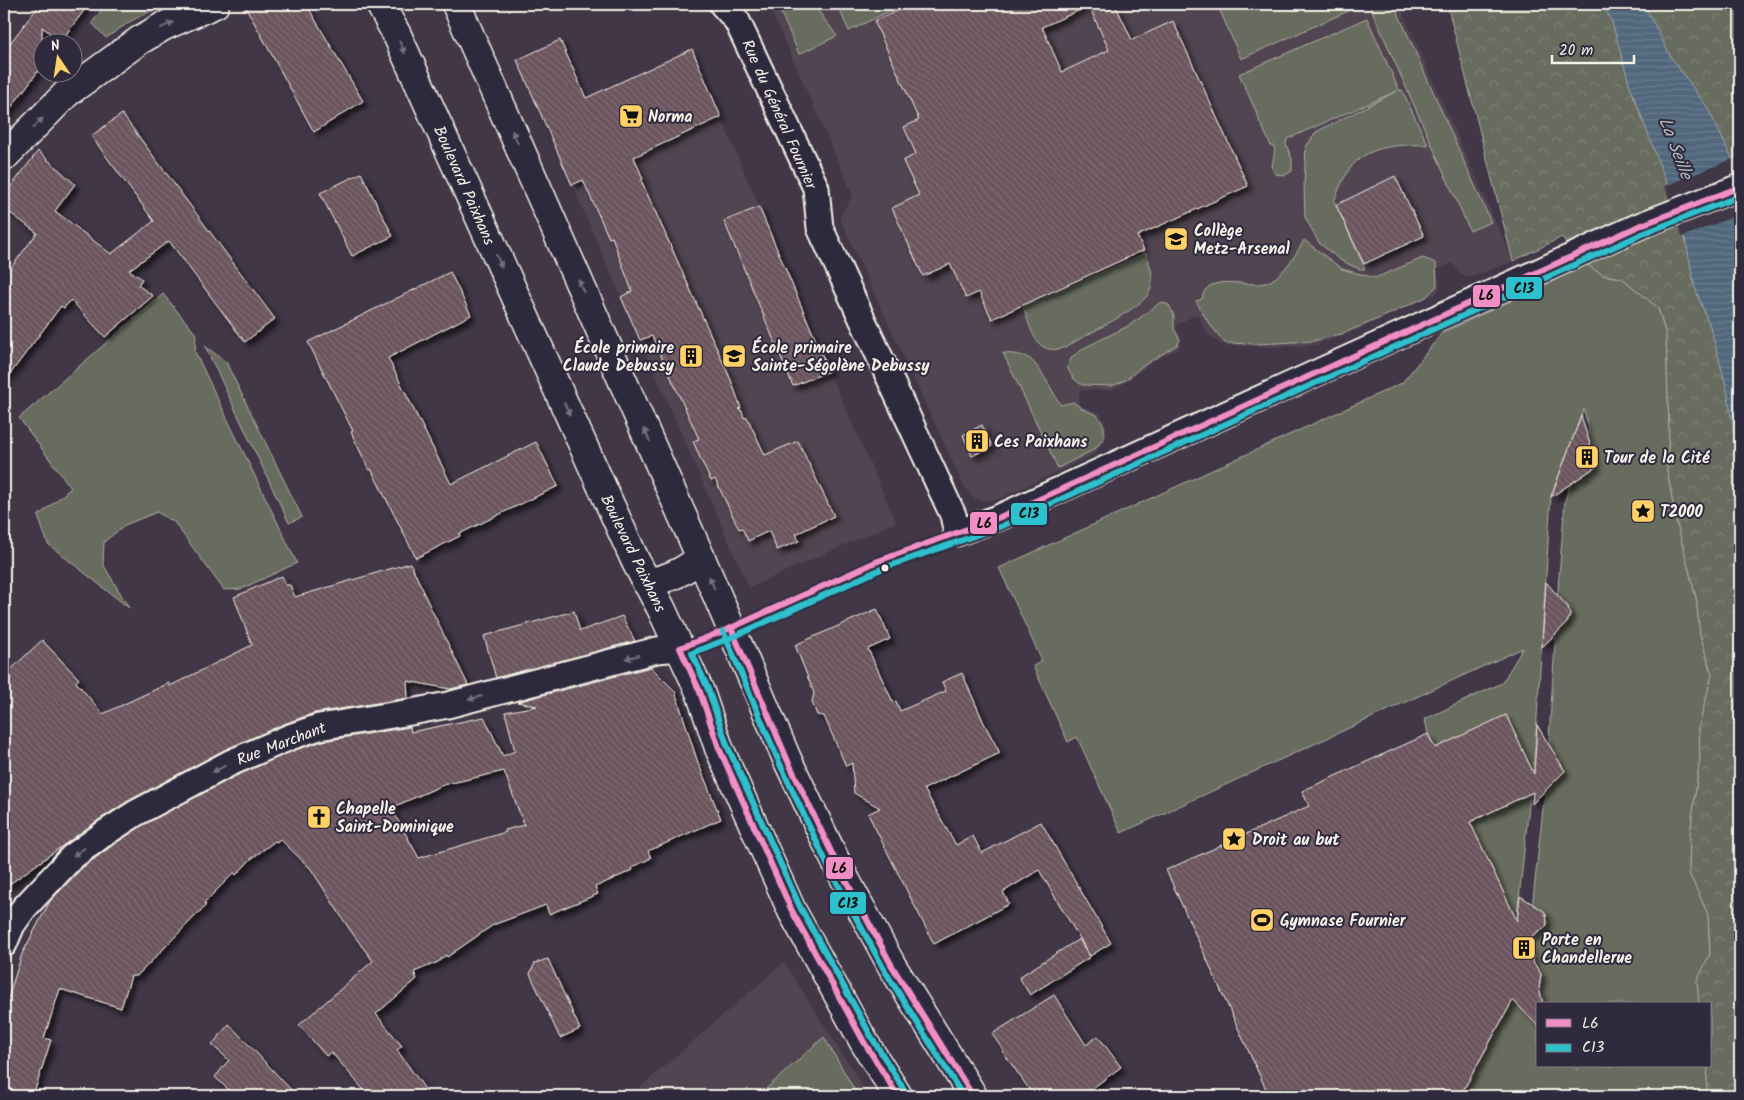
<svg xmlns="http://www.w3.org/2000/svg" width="1744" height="1100" viewBox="0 0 1744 1100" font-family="Kalam,sans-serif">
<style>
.built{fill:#514451}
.green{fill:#686c5e;stroke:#aeaea3}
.forest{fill:url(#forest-crowns);stroke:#aeaea3}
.water{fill:url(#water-rules);stroke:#929ea7}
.pier{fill:#413747}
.building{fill:url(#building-back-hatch);stroke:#f4f1e8;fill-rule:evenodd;filter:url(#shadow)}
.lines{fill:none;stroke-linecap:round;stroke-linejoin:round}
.street-casing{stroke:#f4f1e8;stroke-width:29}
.secondary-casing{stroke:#f4f1e8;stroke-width:31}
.primary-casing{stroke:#f4f1e8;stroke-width:31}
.street{stroke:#2f2a3d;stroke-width:25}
.secondary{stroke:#2f2a3d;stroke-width:28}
.primary{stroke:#2f2a3d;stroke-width:28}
.bus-1-casing{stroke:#2f2a3d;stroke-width:10}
.bus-2-casing{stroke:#2f2a3d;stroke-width:10}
.bus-1{stroke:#f18ec5;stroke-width:6}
.bus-2{stroke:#2dc0cd;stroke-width:6}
.oneway{fill:#747079}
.bus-dot{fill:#f4f1e8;stroke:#2f2a3d;stroke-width:2}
.labels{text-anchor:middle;stroke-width:4;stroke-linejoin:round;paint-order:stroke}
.street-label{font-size:16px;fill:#f4f1e8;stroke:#2f2a3d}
.poi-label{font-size:16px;font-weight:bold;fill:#f4f1e8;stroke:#2f2a3d;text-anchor:start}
.water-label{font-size:18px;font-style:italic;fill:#b3babd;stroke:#2f2a3d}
.line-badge{stroke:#2f2a3d;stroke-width:2}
.pale-badge-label{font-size:14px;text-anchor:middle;font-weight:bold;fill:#111}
</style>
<defs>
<pattern id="forest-crowns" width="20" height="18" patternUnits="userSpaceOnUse" patternTransform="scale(1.25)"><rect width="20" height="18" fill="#686c5e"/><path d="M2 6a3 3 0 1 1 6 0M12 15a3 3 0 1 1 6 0" fill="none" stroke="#7e8175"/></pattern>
<pattern id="water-rules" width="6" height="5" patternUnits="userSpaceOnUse" patternTransform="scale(1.25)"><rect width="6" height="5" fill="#51677c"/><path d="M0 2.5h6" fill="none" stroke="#6b7d8f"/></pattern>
<pattern id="building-back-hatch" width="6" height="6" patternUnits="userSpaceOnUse" patternTransform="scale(1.25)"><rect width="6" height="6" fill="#6b545d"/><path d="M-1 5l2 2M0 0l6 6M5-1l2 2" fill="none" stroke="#816d74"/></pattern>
<filter id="shadow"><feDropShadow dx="4.5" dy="4.5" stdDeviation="2.5" flood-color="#0009"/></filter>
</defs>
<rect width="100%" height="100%" fill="#413747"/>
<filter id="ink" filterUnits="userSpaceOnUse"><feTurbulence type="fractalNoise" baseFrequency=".02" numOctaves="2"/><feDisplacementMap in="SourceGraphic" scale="10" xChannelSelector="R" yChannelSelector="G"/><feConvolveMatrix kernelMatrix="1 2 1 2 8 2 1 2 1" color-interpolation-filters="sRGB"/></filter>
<g filter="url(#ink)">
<g class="built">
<path d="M768,4H1399L1513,261L1469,278L1461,275L1452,263L1437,269L1440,286L1436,294L1346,335L1315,345L1281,347L1231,346L1222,345L1208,335L1197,314L1176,325L1182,339L1179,349L1153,361L1127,381L1112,390H1080L1078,405L1100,413L1106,425V438L1099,449L1093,455L999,499L983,501L974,499L963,485L839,217L853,195Z"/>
<path d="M721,117L829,371L896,522L749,588L572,185Z"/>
<path d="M784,962L869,1096H630Z"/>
</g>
<g class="green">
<path d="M106,4H165L131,21L106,38L92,23Z"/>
<path d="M777,4H813L837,36L799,54Z"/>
<path d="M837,4H904L849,31Z"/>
<path d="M1217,4H1364L1241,59Z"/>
<path d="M1369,4H1394L1491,222L1470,231Z"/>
<path d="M1367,18L1399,90H1402L1428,145C1400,144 1363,145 1347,173C1342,181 1338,192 1334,201L1365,269H1359L1340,260L1319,243L1305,217L1304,183L1306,147L1316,132L1397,91L1287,139L1286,144L1292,159V171L1285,175L1276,174L1272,169C1272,161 1276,153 1274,146H1271L1261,124L1259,122V118L1239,74Z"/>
<path d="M1304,240L1342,269L1375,278L1423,258L1436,263L1437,286L1426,297L1383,317L1341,334L1313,341L1258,344L1225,343L1208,322L1196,301L1202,299C1206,271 1248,288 1265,283C1281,279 1297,253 1304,240Z"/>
<path d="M1146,253C1150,265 1155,278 1150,291C1144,308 1084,335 1066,347C1035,358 1032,330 1023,307Z"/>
<path d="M1573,256L1603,275L1622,278L1658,308L1666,335L1669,430L1667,470L1676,520L1696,597L1700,634L1712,675L1699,726L1700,758L1690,834L1689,873L1708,914L1710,954L1698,985L1699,1004H1543L1538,998L1541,994C1538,981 1547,974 1533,964L1535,933C1547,931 1550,921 1544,911L1532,908L1546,782L1553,783L1565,771L1555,755L1548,754L1556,628C1575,623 1576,603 1557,601L1565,501L1573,474L1583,475L1597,466L1592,448L1584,445L1589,431L1584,409L1551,496L1535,749L1512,964L1503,989L1538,1026V1066H1572L1577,1070L1578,1066H1708L1706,1096H1462L1502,1020V890L1428,734L1425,719L1502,683L1523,648L1121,833L1077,737L1068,742L1033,666L1042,661L999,568L1402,383L1442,333L1575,271Z"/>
<path d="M163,294L196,334L195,352L297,563L241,589L224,590L174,522L157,512L125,525L104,542L103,564L129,608L48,544L38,516L71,488L19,418Z"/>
<path d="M1161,302L1169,305L1174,316V329L1180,340L1177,345L1141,367L1126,380L1112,386L1082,385L1073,378L1067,367L1072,357L1084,348L1130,325Z"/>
<path d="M205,346L226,362L302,517L289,523Z"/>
<path d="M1003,353C1011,354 1023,354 1030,359C1040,366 1054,395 1061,405L1073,402L1083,409L1097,415L1104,426V438L1095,449L1058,468Z"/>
<path d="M824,1037L858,1096H758Z"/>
</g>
<g class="forest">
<path d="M1447,4H1603L1612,22L1630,86L1665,179L1686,242L1695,288L1710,326L1727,389L1740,471V1049L1737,1096H1706L1708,1066H1710V1004H1699L1697,981L1710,954L1708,914L1689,873L1690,834L1700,758L1699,726L1712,675L1700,634L1696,597L1676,520L1667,470L1669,430L1666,335L1658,308L1622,278L1603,275L1573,256L1562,237L1513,261Z"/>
<path d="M1644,4H1740V175L1707,107L1670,56Z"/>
</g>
<path class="water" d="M1603,4H1644L1670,56L1707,107L1740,175V471L1727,389L1710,326L1695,288L1686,242L1665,179L1630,86L1612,22Z"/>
<path class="pier" d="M1735,158L1740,169V214L1682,237L1665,186Z"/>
<g class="building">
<path d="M40,4H89L61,41L42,27V66L4,117V51Z"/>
<path d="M244,4H306L363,101L314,132Z"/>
<path d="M913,4H1115L1132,40L1173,21L1248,186L1137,236L1144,250L992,319L979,292L966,298L950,264L923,276L892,208L919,195L903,161L916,154L904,127L919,120L874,21ZM1089,6L1109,50L1062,72L1042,27Z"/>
<path d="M560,40L586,98L692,49L721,117L634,157L643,179L641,180L731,380L741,408L738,409L742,411L744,418L747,417L765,455L798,441L834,516L796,534L799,541L777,550L769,531L748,541L742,528L739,529L715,479L711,481L700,458L693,441L699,439L652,336L640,340L621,297L632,291L612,237L609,238L583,180L572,185L517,60Z"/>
<path d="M122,114L275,319L245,342L169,241L129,270L142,279L138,285L153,296L105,337L71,300L64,308L61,306L4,382V277L37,233L4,208V196L38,151L75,184L55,211L111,254L154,221L91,136Z"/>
<path d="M361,173L393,236L352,256L320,193Z"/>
<path d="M1395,176L1424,236L1364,264L1336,205Z"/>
<path d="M759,207L829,371L793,386L724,221Z"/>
<path d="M450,272L471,315L388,358L451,484L536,442L558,486L459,534L460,536L416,558L371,469L369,470L351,432L353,431L308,342Z"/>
<path d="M1581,416L1597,466L1551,497Z"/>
<path d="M982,425L992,446L972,456L963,435Z"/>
<path d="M410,563L424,592H423L468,685L450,689L407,681L408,698L314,713L284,724L224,750L128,801L97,821L4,888V676L42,640L79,679L76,682L103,714L169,683L170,686L252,645L234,597L282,576L286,585H290L295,597Z"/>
<path d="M1546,582L1568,607L1570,615L1567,623L1542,647Z"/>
<path d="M877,609L890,639L868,649L893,702L896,701L900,711L946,691L942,682L962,673L984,723L1000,753L924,789L956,845L973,836L982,853L1041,822L1111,943L1090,956L1039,870L1003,892L1009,904L934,944L868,814L880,808L854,793L852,763L846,766L824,716L817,715L812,702L814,693L795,645Z"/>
<path d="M574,611L580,631L622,616L635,641L496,678L484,636Z"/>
<path d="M651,667L675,691L697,760L721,819L648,851L651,858L635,866L632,868L633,870L595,887L598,894L549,914L546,905L493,925L447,957L446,955L438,962L414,972L417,979L376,1014L402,1046L397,1050L430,1096H369L331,1052L326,1056L299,1025L373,961L350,930L311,869L280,839L277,842L275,841L251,859L236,875L234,873L204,903L206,905L137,976H131L121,1008L60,989L44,1038L51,1040L33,1096H4V1011L22,954L50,901L82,868L113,845L143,825L236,776L295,750L323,741L410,727L411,732L484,717L503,756L515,751L505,712L537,706L517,702ZM504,771L524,825L505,830L506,832L419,858L391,808L443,785Z"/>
<path d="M1506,715L1534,774L1537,725L1565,771L1532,804L1533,792L1470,822L1517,921L1520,896L1544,911L1546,915L1547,923L1546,927L1526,941L1533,956V962L1541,974L1539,988L1543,1004H1538V1026L1513,1000L1460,1096H1269L1166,870L1309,806L1302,791L1428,734L1435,748Z"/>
<path d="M1079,939L1090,957L1030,995L1019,977Z"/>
<path d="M548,959L580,1029L560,1038L530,974L535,963Z"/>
<path d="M1054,995L1086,1045L1098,1036L1121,1067L1082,1096H1034L1002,1051L1003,1050L992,1034Z"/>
<path d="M229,1024L297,1096H235L215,1077L229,1060L212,1045Z"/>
</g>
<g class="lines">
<defs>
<g id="street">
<path d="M722,4L737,21L809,173L816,188L820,228L953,515L957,533L998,518L1639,226L1740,187"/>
<path d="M4,944L12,925L24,908L72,857L105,833L136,813L230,763L290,737L319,727L411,712L448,705L657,650L680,648"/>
</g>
<path id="secondary" d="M4,157L67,93L140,40L164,26L215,4"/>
<g id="primary">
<path d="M380,4L397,35L636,562L661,608L700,692L719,748L792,911L864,1042L898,1096"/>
<path d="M456,4L701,558L787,759L836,862L892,966L973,1096"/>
<path d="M646,582C668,580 684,571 701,558"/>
</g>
</defs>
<use href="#street" class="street-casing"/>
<use href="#secondary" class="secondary-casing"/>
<use href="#primary" class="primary-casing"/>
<use href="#street" class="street"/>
<use href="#secondary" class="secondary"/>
<use href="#primary" class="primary"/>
<defs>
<g id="bus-1">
<path d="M731,628L787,759L836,862L892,966L973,1096"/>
<path d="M898,1096L864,1042L792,911L719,748L700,692L680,648L731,628L878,561L998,518L1639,226L1740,187"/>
</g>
<g id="bus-2">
<path d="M723,631L779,762L828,866L885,971L963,1096"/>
<path d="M905,1091L872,1038L800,907L727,745L708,689L692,653L735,636L881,569L1002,526L1642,234L1740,196"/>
</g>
</defs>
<use href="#bus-1" class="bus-1-casing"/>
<use href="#bus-2" class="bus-2-casing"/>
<use href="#bus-1" class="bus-1"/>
<use href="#bus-2" class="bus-2"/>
</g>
<defs><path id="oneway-solid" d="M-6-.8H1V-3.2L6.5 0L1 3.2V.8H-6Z" transform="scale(1.25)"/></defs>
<g class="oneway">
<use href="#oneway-solid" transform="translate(167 25) rotate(-26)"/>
<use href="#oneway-solid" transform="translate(402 47) rotate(66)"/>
<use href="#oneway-solid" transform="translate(38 123) rotate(-45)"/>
<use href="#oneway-solid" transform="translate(515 137) rotate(-114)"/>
<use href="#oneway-solid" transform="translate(499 261) rotate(65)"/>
<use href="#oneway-solid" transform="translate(581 286) rotate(-114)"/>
<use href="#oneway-solid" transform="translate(567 409) rotate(65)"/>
<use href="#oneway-solid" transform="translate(647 435) rotate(-114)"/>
<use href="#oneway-solid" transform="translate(712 583) rotate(-113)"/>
<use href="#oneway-solid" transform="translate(632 657) rotate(165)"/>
<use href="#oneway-solid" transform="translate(475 698) rotate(165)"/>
<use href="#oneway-solid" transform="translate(219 769) rotate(152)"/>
<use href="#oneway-solid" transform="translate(79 852) rotate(144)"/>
</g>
</g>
<defs>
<symbol id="supermarket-square" viewBox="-11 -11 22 22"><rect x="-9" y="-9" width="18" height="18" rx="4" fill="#ffd166" stroke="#2f2a3d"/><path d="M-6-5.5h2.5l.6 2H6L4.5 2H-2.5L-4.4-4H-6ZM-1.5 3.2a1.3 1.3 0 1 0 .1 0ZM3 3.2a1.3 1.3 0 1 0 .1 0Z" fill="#111"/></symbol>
<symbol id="school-square" viewBox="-11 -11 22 22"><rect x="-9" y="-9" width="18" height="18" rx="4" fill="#ffd166" stroke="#2f2a3d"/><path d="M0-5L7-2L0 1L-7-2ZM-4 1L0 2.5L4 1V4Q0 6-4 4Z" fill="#111"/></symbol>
<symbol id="building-square" viewBox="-11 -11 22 22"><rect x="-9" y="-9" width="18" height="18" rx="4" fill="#ffd166" stroke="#2f2a3d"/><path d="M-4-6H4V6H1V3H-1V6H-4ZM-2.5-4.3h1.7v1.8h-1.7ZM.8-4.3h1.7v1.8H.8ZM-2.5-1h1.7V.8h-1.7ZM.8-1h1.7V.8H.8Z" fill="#111"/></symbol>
<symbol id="sight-square" viewBox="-11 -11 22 22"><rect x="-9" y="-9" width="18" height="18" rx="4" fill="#ffd166" stroke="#2f2a3d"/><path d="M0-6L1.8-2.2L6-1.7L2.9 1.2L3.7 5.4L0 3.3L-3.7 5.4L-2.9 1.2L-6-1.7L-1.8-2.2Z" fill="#111"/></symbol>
<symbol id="church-square" viewBox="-11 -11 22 22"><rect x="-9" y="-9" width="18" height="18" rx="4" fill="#ffd166" stroke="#2f2a3d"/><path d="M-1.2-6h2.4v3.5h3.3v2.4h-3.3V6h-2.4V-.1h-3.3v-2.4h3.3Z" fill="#111"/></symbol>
<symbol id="stadium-square" viewBox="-11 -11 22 22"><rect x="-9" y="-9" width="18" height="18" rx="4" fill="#ffd166" stroke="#2f2a3d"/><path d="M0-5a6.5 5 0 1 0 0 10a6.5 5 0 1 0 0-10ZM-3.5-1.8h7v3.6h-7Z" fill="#111"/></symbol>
</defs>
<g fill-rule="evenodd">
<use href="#supermarket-square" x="617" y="102" width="28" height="28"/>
<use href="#school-square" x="1162" y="225" width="28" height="28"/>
<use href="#building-square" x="677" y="342" width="28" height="28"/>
<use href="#school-square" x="720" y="342" width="28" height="28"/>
<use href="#building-square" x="963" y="427" width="28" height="28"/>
<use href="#building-square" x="1573" y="443" width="28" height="28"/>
<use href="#sight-square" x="1629" y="497" width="28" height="28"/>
<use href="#church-square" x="305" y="803" width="28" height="28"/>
<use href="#sight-square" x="1220" y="825" width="28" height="28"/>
<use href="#stadium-square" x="1248" y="906" width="28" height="28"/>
<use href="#building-square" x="1510" y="934" width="28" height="28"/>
</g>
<circle class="bus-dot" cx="885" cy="568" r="4.5"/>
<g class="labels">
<g class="street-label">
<text transform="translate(780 114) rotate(66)" y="6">Rue du Général Fournier</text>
<text transform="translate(465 185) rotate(66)" y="6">Boulevard Paixhans</text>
<text transform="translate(634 553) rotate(64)" y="6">Boulevard Paixhans</text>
<text transform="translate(281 743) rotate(-21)" y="6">Rue Marchant</text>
</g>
<g class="poi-label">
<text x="648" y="122">Norma</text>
<text x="1194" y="236">Collège<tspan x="1194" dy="18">Metz-Arsenal</tspan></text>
<text x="674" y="353" text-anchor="end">École primaire<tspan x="674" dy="18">Claude Debussy</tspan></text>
<text x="752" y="353">École primaire<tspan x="752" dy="18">Sainte-Ségolène Debussy</tspan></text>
<text x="994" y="447">Ces Paixhans</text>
<text x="1604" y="463">Tour de la Cité</text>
<text x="1660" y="517">T2000</text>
<text x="336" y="814">Chapelle<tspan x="336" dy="18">Saint-Dominique</tspan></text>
<text x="1252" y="845">Droit au but</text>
<text x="1280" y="926">Gymnase Fournier</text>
<text x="1542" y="945">Porte en<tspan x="1542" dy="18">Chandellerue</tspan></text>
</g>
<g class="water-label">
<text transform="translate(1676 148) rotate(69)" y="6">La Seille</text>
</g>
</g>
<g class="line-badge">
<rect x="1505" y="276" width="38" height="24" rx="5" fill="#2dc0cd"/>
<rect x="1472" y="284" width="29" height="24" rx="5" fill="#f18ec5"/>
<rect x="1010" y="502" width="38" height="24" rx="5" fill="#2dc0cd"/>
<rect x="969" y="511" width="29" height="24" rx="5" fill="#f18ec5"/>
<rect x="825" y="856" width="29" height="24" rx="5" fill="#f18ec5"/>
<rect x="829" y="891" width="38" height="24" rx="5" fill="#2dc0cd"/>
</g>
<g class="pale-badge-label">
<text x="1524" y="293">C13</text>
<text x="1486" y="300">L6</text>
<text x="1029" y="518">C13</text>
<text x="984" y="528">L6</text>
<text x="839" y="873">L6</text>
<text x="848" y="908">C13</text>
</g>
<rect width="1744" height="1100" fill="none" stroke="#2f2a3d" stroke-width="20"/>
<rect x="10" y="10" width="1724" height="1080" fill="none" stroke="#f4f1e8" stroke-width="2" filter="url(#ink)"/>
<rect x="1536" y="1002" width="175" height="65" fill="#2f2a3d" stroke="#7e7a81"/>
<rect x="1546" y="1019" width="25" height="8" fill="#f18ec5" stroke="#7e7a81"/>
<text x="1582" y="1028" font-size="15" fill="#f4f1e8">L6</text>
<rect x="1546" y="1044" width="25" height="8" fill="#2dc0cd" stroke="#7e7a81"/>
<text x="1582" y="1052" font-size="15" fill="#f4f1e8">C13</text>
<g transform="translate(58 58) rotate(347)"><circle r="24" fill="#2f2a3d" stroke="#7e7a81"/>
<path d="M0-4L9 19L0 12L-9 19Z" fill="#ffd166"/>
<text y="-8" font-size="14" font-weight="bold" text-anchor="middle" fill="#f4f1e8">N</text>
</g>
<path d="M1552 55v8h82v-8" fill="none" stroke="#f4f1e8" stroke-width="2.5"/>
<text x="1559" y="55" font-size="15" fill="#f4f1e8" stroke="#2f2a3d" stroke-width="4" paint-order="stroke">20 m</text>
</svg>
